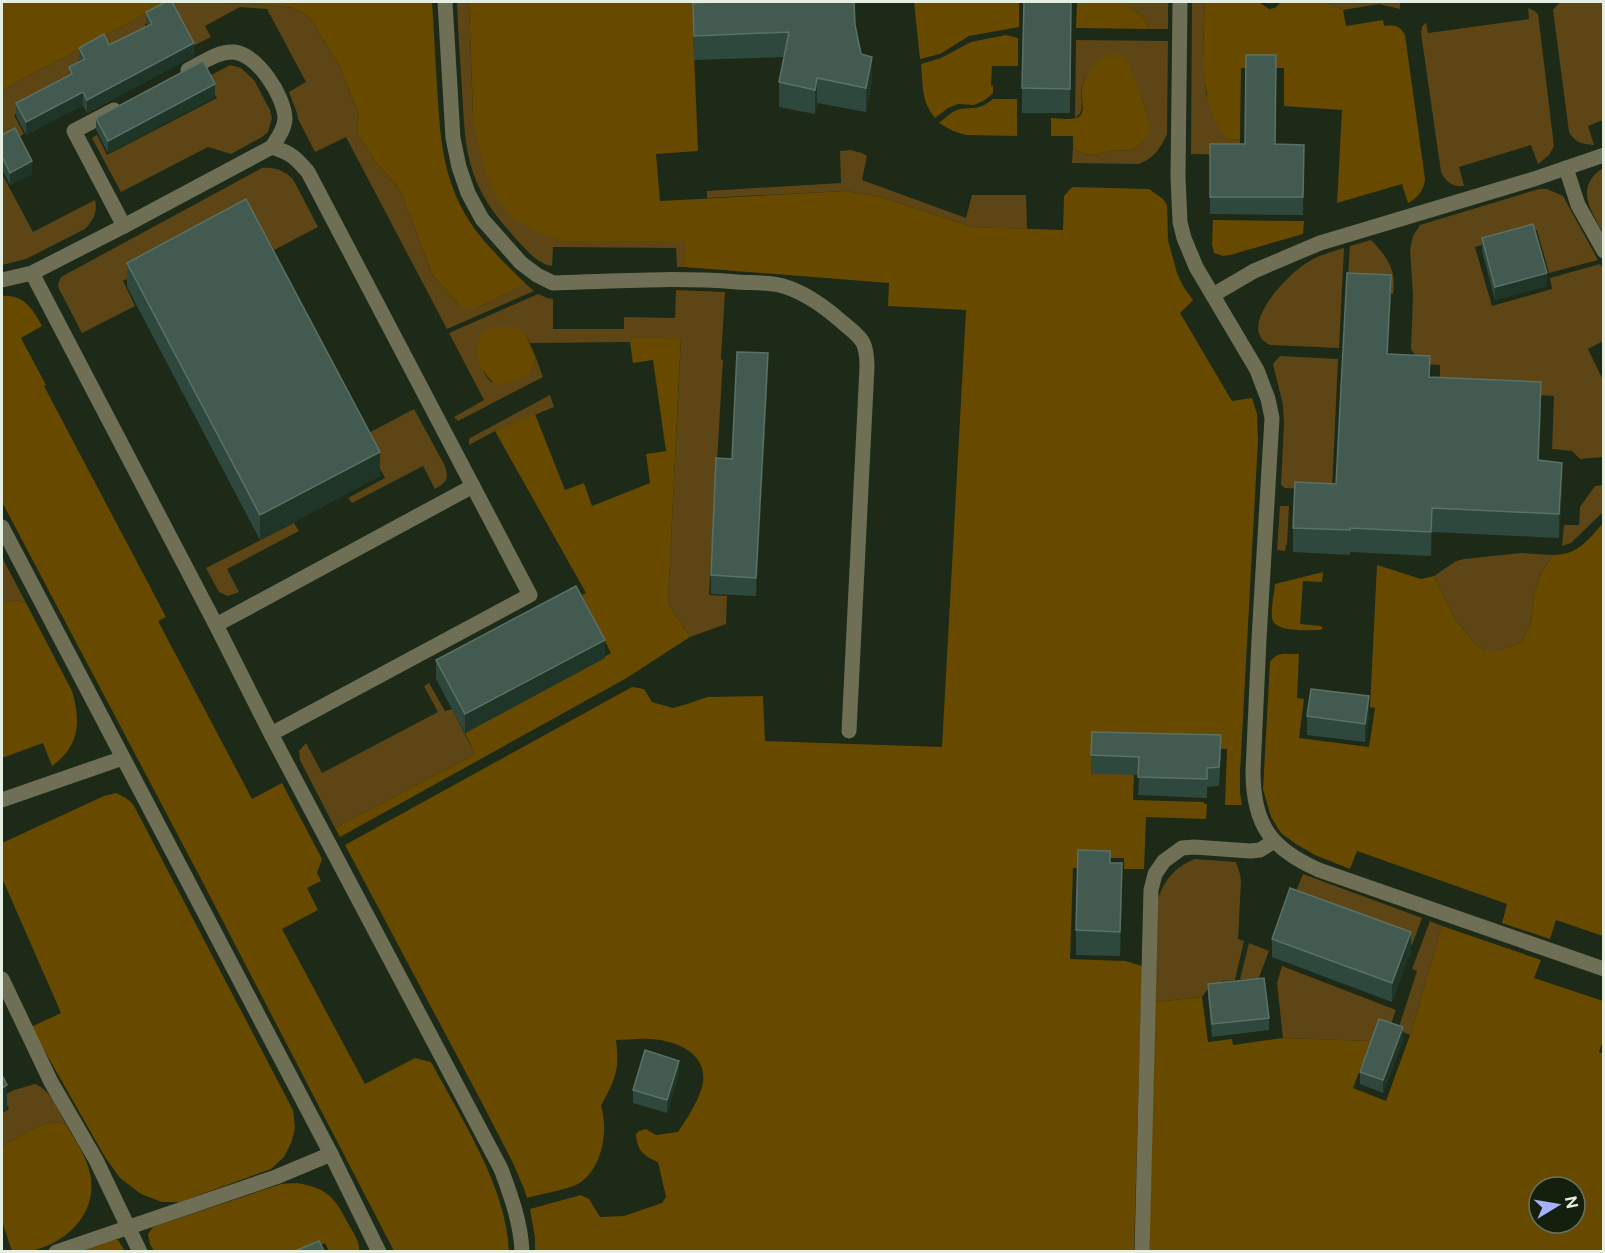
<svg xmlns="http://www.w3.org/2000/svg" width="1605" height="1253" viewBox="0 0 1605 1253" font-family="'Public Sans',sans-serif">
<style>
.green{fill:#5d4516}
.forest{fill:#674900;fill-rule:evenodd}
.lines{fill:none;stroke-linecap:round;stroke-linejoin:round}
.minor{stroke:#6e6f54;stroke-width:15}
.wall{fill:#2f483d}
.shaded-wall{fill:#1f3527}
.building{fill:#425a4f;stroke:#5c7166;stroke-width:1.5}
</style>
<rect width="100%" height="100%" fill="#1c2a17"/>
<g class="green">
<path d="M168,2H207L268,5L293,8L309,17L338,63L359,115L357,133L375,161L400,190L432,274L460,306L467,308H477L526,284L534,291L447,329L346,137L315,152L298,119L297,113L289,92L306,82L267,9L240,7L205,26L211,37L191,47L171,11L145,24L151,36L136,44L104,46L78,60L84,71L53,94L14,115L24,134L2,146V90Z"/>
<path d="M457,2H469L473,114L561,241H686L684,267H677L676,248L553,247L552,266C537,264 527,250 516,239C502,223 488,207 479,187C464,156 464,122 462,89C460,60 458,31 457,2Z"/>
<path d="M1126,2H1168V29H1149L1145,20Z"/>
<path d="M1192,2H1205L1203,44L1206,94L1230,140L1240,139V155L1191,154Z"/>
<path d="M1325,2H1400V9L1379,4L1343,10Z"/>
<path d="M1562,2H1603V120L1588,126L1594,145C1581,144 1576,143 1569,132L1553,10L1557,5Z"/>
<path d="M1528,8L1533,10L1538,14L1554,146L1549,155L1538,164L1531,145L1459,167L1464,186C1452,187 1446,182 1441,172L1421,33L1422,27L1426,22L1428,33L1529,19Z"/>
<path d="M1076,40L1168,41L1167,134C1160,149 1154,158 1139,164L1072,163L1073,148L1083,154L1093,155L1111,151L1131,150L1136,148L1149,132V122L1141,96L1107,56C1096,62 1085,74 1082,86C1079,98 1087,111 1075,118Z"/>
<path d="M230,65L241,68L254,80L270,110L272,118L268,132L262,137L231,154L208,147L121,192L92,138L97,135L107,155L217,98L206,78Z"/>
<path d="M850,150L862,153L867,156L862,180L966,218L972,195H1026L1027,229L973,227L877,196L845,191L707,198V191L841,183L840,151Z"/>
<path d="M262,168C275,167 283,170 293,179L318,227L274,250L265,234L256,239L129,284L126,279L123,281L135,306L82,333L59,289L58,285L61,277Z"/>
<path d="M1603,168H1604L1603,233C1591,210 1574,187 1603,168Z"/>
<path d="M2,174L33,232L95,200C98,212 93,221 85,229L26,259L2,265Z"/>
<path d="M1539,189H1547L1563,196L1598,260L1549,273L1537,230L1475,247L1492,306L1552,289L1550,278L1600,264L1604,271L1603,341L1588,349L1603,380V457L1580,459L1572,451L1552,449L1554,396L1451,390L1452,379L1440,377V365L1421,364L1411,349L1413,295L1410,249L1413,236L1420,225Z"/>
<path d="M1371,240C1387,256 1397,271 1393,294L1347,292L1350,246Z"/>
<path d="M1344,248L1339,348L1270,345C1235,329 1287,275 1305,264C1317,256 1330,252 1344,248Z"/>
<path d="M676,290L725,292L721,359L723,360L709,595L727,596L726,624L690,637L668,603L681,338H634L630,342L530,343L525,333L479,358L485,375L491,382L531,372L536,358L543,377L458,421L454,417L484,400L449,333L538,294L547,298L553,299V329H624V317L675,318Z"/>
<path d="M1280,356L1338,359L1332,491L1285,488L1281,485L1284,424L1283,405L1273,364Z"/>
<path d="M550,395L554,407L495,431L469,445V440L470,438Z"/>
<path d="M414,409L445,466C449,479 447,482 435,489L423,466L352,503L348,498L385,478L363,436Z"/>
<path d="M1603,485V512L1571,543L1562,546L1564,525H1579L1580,507L1595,486Z"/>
<path d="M1280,506H1289L1287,545H1286L1285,551L1277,550Z"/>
<path d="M294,523L299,531L227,569L239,592L228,596L219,592L206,568Z"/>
<path d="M1521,553L1553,555L1541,573L1534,594L1531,622L1521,642L1498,651H1486L1475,644L1456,620L1434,576L1456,561L1464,559Z"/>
<path d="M2,557L4,561L26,603L15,600L2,603Z"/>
<path d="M429,683L445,711L452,709L475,754L335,828L300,760L299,751L306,743L322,773L438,712L424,686Z"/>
<path d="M1195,859L1236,862L1240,874L1241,881L1238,939L1244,941L1235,980L1221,981L1222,988L1207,990L1202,997L1155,1002L1157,905C1161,883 1174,867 1195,859Z"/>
<path d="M1303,874L1422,918L1412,945L1292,901Z"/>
<path d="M1430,921L1442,926L1410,1035L1398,1030L1417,971L1412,969Z"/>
<path d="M1249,943L1269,951L1256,985L1249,986L1248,979H1240Z"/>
<path d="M1282,966L1396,1010L1390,1027L1377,1023L1371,1041L1283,1038L1277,983Z"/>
<path d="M35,1084C52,1091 57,1109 66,1124L53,1122L36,1127L2,1146V1113L9,1109L2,1096L14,1090Z"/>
</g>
<g class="forest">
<path d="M2,2H168L2,90Z"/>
<path d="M207,2H432C434,29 435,57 437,85C440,135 442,179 470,222C485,245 507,265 526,284L477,308L467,309L460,306L432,274L400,190L375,161L357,133L359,115L338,63L309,17L293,8L268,5Z"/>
<path d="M469,2H788L693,27L698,151L656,154L660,201L845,191L877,196L973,227L1063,230L1064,196L1072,187L1149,189L1163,199L1167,205L1168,240L1177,273L1183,286L1193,300L1180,313L1232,401L1252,398L1257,414L1258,440L1240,773V793L1242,805H1225L1227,749L1135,745L1133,800L1204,802V804H1207L1206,819L1146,817L1144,869H1124V858H1108L1107,868H1073L1070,959L1125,961L1142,966L1134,1251H535V1238L530,1209L581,1195L589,1199L600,1217L624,1216L662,1203L666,1197L658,1162C644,1156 637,1151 636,1134L639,1131L646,1129L656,1135L678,1132C687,1119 701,1097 703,1082C707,1052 674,1040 649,1039C638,1038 627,1040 616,1040C620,1072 615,1079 601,1106C609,1131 602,1172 576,1185C565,1190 540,1194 527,1198L524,1189L513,1163L480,1099L345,845L632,687L644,689L652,702L673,708L687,704L707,697L763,696L765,741L942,747L966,310L888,306L889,283L684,267L685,241H561L533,230L514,219L499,202L488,179L478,145L473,114Z"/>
<path d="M914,2H1019V27L969,36L940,54L920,59Z"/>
<path d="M1077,2H1126L1145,20L1149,29L1076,28Z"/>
<path d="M1205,2H1259L1269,9L1275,8L1281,2H1325L1343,10L1346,26L1383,20L1384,26C1394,25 1400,25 1405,35L1425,179C1424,190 1418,198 1408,203L1402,184L1337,203L1342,110L1284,106V68H1241L1240,139L1230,140C1197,113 1203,41 1205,2Z"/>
<path d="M1006,35L1018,38V66H992L991,86H993V93L985,100L974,105L958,104L948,108L935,118C921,101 923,85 921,64L941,58L971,42Z"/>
<path d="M1117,54L1123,55L1127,58L1141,96L1149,122V133L1136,148L1131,150L1111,151L1093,155L1083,154L1073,148V136H1051V118C1059,118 1074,121 1080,116C1086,110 1080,96 1082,88C1084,76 1096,59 1108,55C1111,55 1114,55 1117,54Z"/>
<path d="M993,99H1017V136L966,135L953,131L939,123C945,118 952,111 960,109C976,107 979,110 993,99Z"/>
<path d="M1213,220L1304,221L1303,234L1230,255L1223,256L1214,253L1212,244Z"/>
<path d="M2,296C23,294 33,309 42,326L21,338L46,385L44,386L166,617L158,621L252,799L282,783L322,859L317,873L321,881L307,888L318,910L282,929L365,1084L415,1058L431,1062C462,1120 506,1186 509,1251H394L200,877L2,502Z"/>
<path d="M497,327H518L525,333L536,358L531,372L522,378L499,386C485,379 474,358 478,343C479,338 482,334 485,330Z"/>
<path d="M681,337L668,603L690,637L625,679L340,837L335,828L475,754L465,733L611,653L582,595L586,593L495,431L535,414L565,490L584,483L592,506L650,483L646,454L666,451L653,360L633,363L630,342L633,338Z"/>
<path d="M1603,523V936L1556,920L1550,939L1502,923L1507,904L1357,851L1350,869L1315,855L1296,844L1281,833L1271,817L1263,789L1270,662C1277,651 1287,654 1299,654L1297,698L1304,699L1299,738L1369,747L1375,708L1370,707L1377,565L1421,579L1434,576L1456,620L1475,644L1486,651H1498L1521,642L1531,622L1534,594L1541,573L1553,555C1578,555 1588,540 1603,523Z"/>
<path d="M1323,572L1322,582L1303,581L1300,624L1321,626L1323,629L1320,630C1308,630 1274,633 1272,618C1271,607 1274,594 1275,584Z"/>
<path d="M15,600L26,603L72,691C81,721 80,746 52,766L43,743L2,758V603Z"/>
<path d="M116,793L126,798L133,804L293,1110L295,1127L292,1141L284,1157L271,1169L180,1202H162L141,1194L120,1178L105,1157L31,1027L61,1013L2,878V843L104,796Z"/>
<path d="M1442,926L1541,960L1534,978L1603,1001V1040L1599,1052L1604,1054L1603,1251L1149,1252L1155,1002L1202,997L1208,1042L1232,1039L1233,1045L1283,1038L1371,1041L1353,1088L1386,1101L1410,1035ZM1539,1187H1575V1223H1539Z"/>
<path d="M53,1122L66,1124C73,1137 83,1151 88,1166C102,1208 71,1242 31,1251C25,1252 18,1252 12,1251L2,1221V1146L36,1127Z"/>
<path d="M297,1183C328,1188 335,1198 349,1225C354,1234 360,1242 359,1251H329L325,1243L307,1252L154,1251L150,1244L148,1234L153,1227L281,1184Z"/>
<path d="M114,1240H118L125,1251L79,1252Z"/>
</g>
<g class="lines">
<g class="minor">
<path d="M445,2L453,138L459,167L468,193L482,219L521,263L537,275L553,283C614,281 676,277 737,282C752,283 769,282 783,286C804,292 825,307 842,322C861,338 867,340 867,367L849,731"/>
<path d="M1180,2L1178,177L1180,222L1184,238L1196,267L1257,370L1268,399L1272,418L1259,639L1253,771C1253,825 1271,849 1319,870L1604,969"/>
<path d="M188,70C202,63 218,51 234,52C258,55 284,96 285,118C285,129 277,139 272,147"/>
<path d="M114,110L74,131L124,226"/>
<path d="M1566,168L1578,205L1604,251"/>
<path d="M2,280L32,273L124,226L272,147C291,153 295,157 308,172L530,595L271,734L216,625L32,273"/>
<path d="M1213,295L1254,271L1320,243L1534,179L1604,155"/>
<path d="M2,527L331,1154L379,1252"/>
<path d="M216,625L473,486"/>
<path d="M271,734L501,1169C511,1196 521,1223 522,1252"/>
<path d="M2,800L123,758"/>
<path d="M2,979L51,1082L96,1160L140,1252"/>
<path d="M56,1252L276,1177L331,1154"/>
<path d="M1142,1252L1151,890L1155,874L1164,861L1182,848L1194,847L1250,851L1260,850L1274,841"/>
</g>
</g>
<g class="wall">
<path d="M1071,2L1070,113H1022V88Z"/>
<path d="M693,3L855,25L861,54L872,81L866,112L817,103L815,114L779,107V82L784,57L694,60Z"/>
<path d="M146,12L194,56L87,113L83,105L26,135L16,116V103L69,75V67L79,61V48L109,45L147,26Z"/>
<path d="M215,97L108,153L96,130V118Z"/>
<path d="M2,135L32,174L10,185L2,169Z"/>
<path d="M1210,144L1304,145L1303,215L1210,214Z"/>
<path d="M1482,238L1547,286L1495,300L1482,251Z"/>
<path d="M127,263L380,476L260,540L127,287Z"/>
<path d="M1391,299L1388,354L1430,377L1541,407L1539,460L1562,487L1559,538L1432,532L1431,556L1350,552V555L1293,552V528L1336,484Z"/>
<path d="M768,372L756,596L711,594V575L732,459Z"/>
<path d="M605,658L465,733L436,679V660Z"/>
<path d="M1369,715L1365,742L1307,735V716Z"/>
<path d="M1221,754L1219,786L1207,787V798L1138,795L1139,775L1091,774V755Z"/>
<path d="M1110,863L1122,888L1120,956L1076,955V930Z"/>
<path d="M1272,939L1411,951L1392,1002L1272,957Z"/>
<path d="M1208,984L1269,1018V1030L1212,1037L1208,997Z"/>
<path d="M1403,1040L1383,1093L1360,1084V1072Z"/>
<path d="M679,1073L667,1113L633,1103V1090Z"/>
</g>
<g class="shaded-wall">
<path d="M194,43V56L87,113V100Z"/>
<path d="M872,57V81L866,112V88Z"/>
<path d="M817,78V103L815,114V90Z"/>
<path d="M215,84V97L108,153V141Z"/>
<path d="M83,92V105L26,135V122Z"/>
<path d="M32,161V174L10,185V173Z"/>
<path d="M1547,273V286L1495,300V287Z"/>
<path d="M1391,275V299L1387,378V354Z"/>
<path d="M768,353V372L756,596V578Z"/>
<path d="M1541,382V407L1538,484V460Z"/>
<path d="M380,452V476L260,540V515Z"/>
<path d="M1562,463V487L1559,538V514Z"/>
<path d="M1432,508V532L1431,556V532Z"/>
<path d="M605,640V658L465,733V714Z"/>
<path d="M1369,696V715L1365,742V724Z"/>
<path d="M1122,863V888L1120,956V932Z"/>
<path d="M1411,932V951L1392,1002V983Z"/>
<path d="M1403,1027V1040L1383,1093V1080Z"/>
<path d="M679,1061V1073L667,1113V1100Z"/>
<path d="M7,1085V1109L2,1112V1088Z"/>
</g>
<g class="building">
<path d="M166,2H172L194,43L87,100L83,92L26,122L16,103L72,74L69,67L85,59L79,48L104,34L109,45L152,24L146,12Z"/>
<path d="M717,2H854L855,25L861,54L872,57L866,88L817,78L815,90L779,82L789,32L694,36L693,3Z"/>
<path d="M1024,2H1071L1070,89L1022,88Z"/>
<path d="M1246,55H1276L1275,144L1304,145L1303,197H1210V144H1245Z"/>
<path d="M203,61L215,84L108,141L96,118Z"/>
<path d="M15,128L32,161L10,173L2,156V135Z"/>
<path d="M246,199L380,452L260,515L127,263Z"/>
<path d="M1533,224L1547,273L1495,287L1482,238Z"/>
<path d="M1347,273L1391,275L1387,354L1430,356L1429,377L1541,382L1538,460L1562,463L1559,514L1432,508L1431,532L1350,528V530L1293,528L1295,482L1336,484Z"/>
<path d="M737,352L768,353L756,578L711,575L716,458L732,459Z"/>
<path d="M576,586L605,640L465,714L436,660Z"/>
<path d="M1311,689L1369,696L1365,724L1307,716Z"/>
<path d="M1092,732L1221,735L1219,767L1207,768V779L1138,777L1139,757L1091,755Z"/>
<path d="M1078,850L1110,851V863H1122L1120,932L1076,930Z"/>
<path d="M1290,888L1411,932L1392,983L1272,939Z"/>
<path d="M1264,978L1269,1018L1212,1024L1208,984Z"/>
<path d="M1379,1019L1403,1027L1383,1080L1360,1072Z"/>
<path d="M645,1050L679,1061L667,1100L633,1090Z"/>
<path d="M2,1075L7,1085L2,1088Z"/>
<path d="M319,1241L324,1251H295Z"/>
</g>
<rect width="1605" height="1253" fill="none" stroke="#e4eee1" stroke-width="6"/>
<g transform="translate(1557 1205) rotate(79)"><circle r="28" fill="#13200d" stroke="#677262" stroke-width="1.5"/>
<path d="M0-4.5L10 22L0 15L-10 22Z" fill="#a6b1fc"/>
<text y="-9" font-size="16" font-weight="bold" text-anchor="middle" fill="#e4eee1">N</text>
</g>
</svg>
